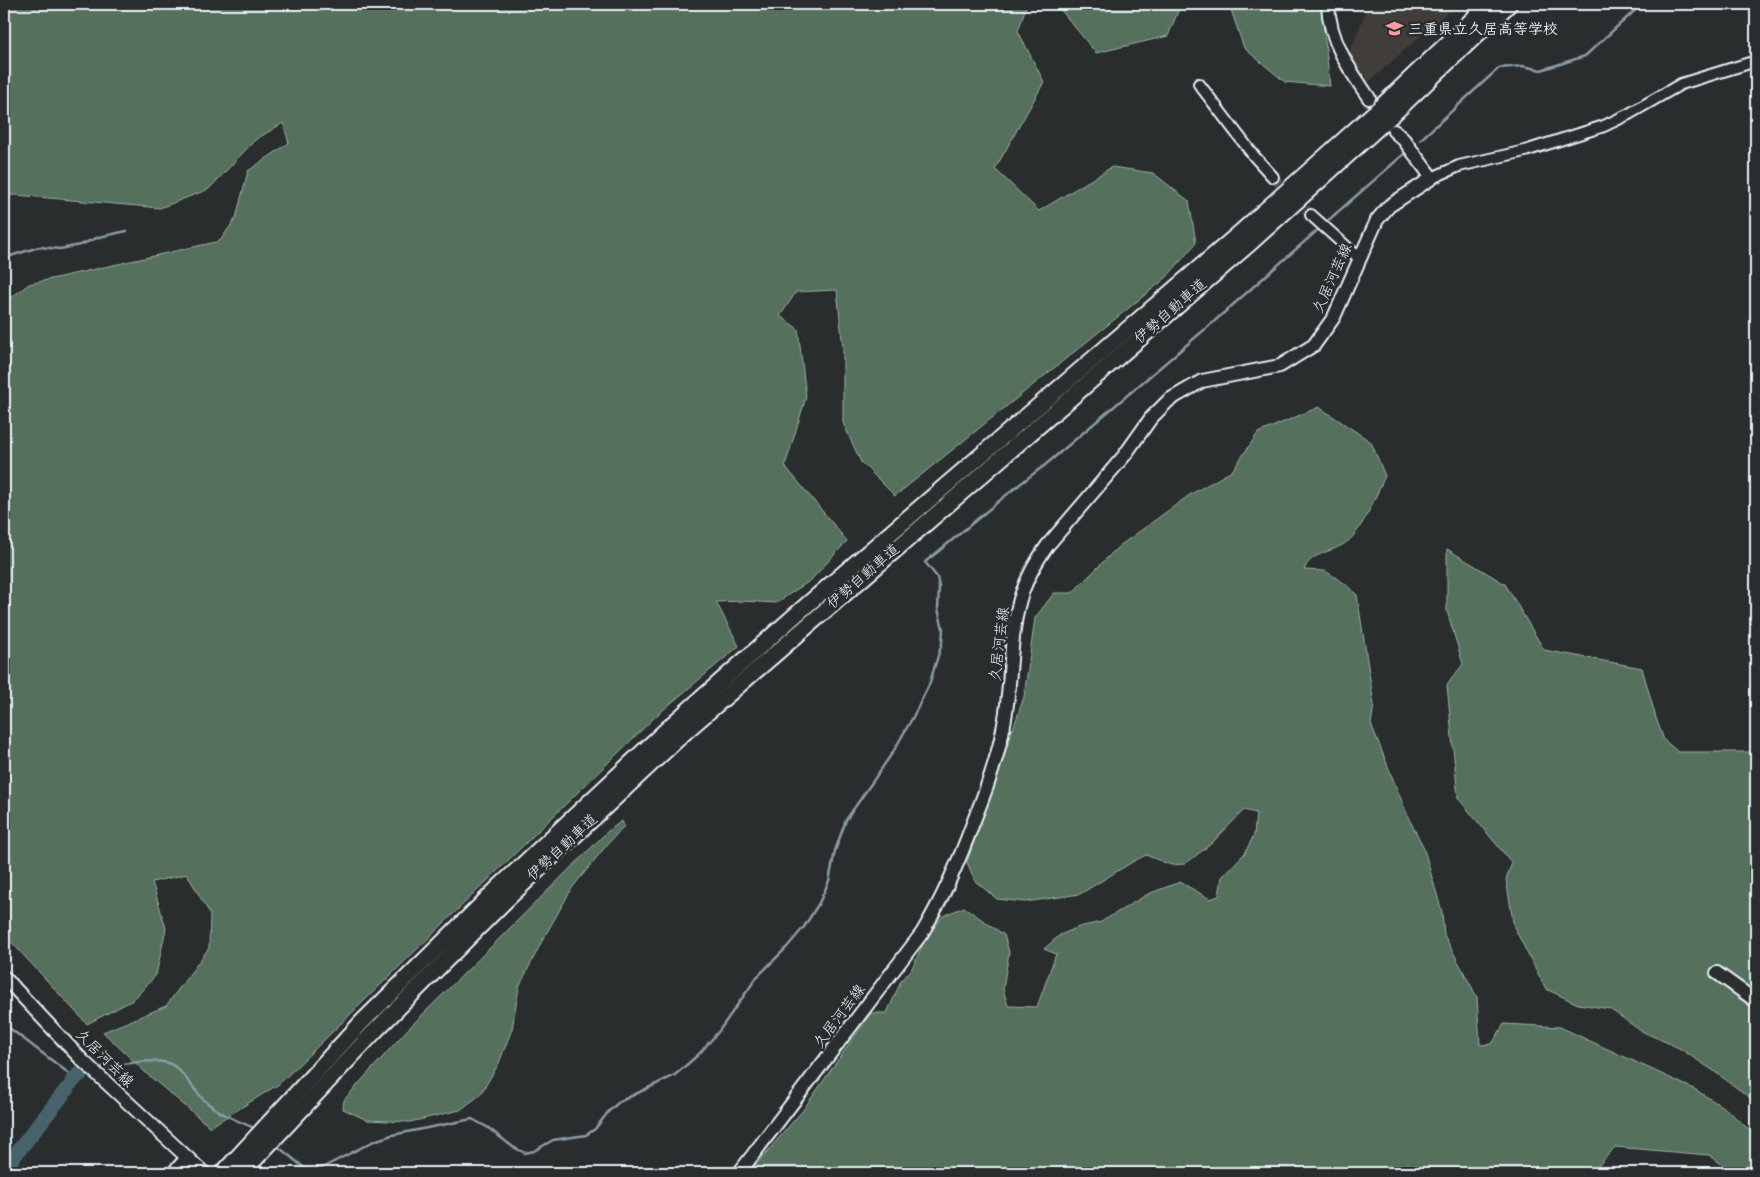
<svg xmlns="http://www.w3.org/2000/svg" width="1760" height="1177" viewBox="0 0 1760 1177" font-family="'Comic Neue','Klee One',sans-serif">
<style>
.built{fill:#403d3b}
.green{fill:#556f5d;stroke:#9eb0aa}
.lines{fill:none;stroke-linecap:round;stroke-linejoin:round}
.stream{stroke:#899ca5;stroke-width:2.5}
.river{stroke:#49636d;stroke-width:15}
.minor-tunnel{stroke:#464a4c;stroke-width:10;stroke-dasharray:10 5;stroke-linecap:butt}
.minor-casing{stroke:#e8f1f8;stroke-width:14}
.major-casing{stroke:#e8f1f8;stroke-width:16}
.highway-casing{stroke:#e8f1f8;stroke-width:19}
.minor{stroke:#2a2d2e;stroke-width:10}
.major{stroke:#2a2d2e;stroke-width:12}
.highway{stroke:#2a2d2e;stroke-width:15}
.labels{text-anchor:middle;stroke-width:5;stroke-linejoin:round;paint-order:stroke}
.poi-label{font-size:15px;font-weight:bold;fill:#e8f1f8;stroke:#2a2d2e;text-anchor:start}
.street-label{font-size:15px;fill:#e8f1f8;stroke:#2a2d2e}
</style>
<rect width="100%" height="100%" fill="#2a2d2e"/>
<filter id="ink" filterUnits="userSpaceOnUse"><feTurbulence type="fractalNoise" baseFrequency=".02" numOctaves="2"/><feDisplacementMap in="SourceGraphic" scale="10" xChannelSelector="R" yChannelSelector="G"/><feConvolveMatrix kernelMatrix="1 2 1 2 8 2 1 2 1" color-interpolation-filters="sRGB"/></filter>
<g filter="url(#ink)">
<path class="built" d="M1369,4H1457L1362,88L1349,53Z"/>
<g class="green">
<path d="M4,4H1027L1018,31L1044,82L995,169L1039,211L1112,167L1153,173L1189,201L1196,243L1166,278L895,496L861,462L843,423V348L837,290L796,292L780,316L798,329L806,397L785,466L847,541L811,580L776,603L743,601L716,602L739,646L657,715L279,1084L210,1127L147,1074L103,1032L166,1006L209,948L210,914L187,874L152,882L166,928L156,975L133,1000L87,1024L4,934L5,850L4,849V303L29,284L220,241L236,218L248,171L289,143L283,123L255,140L209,189L160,208L16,195L4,196Z"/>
<path d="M1056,4H1181L1168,36L1096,53Z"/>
<path d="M1229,4H1321L1330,86L1285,82L1244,48Z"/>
<path d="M1319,407L1371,442L1385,476C1377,493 1362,531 1348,541C1334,553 1311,551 1304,570L1325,571L1344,583L1357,595L1374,705L1371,724L1409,819L1423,846L1442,912L1444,935L1477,997L1480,1045L1492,1044L1504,1024L1560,1027L1696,1090L1726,1109L1756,1136V1173H1734L1709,1155L1615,1147L1592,1173H754V1167L803,1110L871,1013H887L901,981L911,970L926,938L943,916L964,907L1004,935L1009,952L1003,989L1008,1006L1037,1007L1056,954L1044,949L1060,935L1079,927L1101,922L1148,894L1180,882L1210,899L1219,896L1222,877L1245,853L1254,835L1256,813L1244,810L1212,843L1185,864L1171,865L1146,855L1134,861L1080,894L1025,902L997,899L975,881L967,862L1024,697L1035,618L1054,593H1072L1118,547L1191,494L1232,471L1258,433Z"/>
<path d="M1447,549L1505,584L1544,650L1642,668L1656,718L1664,740L1678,752H1756V1102L1711,1069L1679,1048L1641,1031L1610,1009L1578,1004L1546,989L1514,927L1506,879L1512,863L1458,798L1447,685L1463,664L1447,611Z"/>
<path d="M622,821L624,826L606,846L572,888L542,941L519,987L512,1029L499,1063L480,1095L460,1110L410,1122L367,1120L343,1109L344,1100L407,1030L608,831Z"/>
</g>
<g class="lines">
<g class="stream">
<path d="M1420,140L1499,68L1523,66L1541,70L1585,56L1642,4"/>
<path d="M1324,224L1404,154"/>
<path d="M4,258L39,247L60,249L80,245L99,237L127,231"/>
<path d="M4,1024L75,1078"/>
<path d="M102,1067C120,1065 152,1058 168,1063C181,1067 193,1089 203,1099C218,1113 237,1121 257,1129"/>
<path d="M276,1145L307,1170L316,1171L374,1141L392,1135L472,1119L487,1127L513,1147L525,1153L534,1151L553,1140L586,1135L595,1129L609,1111L619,1102L675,1075L699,1054L719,1031L757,977L787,947L804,927L819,903L829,881L835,851L846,820L893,752L913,717L929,685L942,643L943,629L938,609L939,587L937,577L925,562C965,531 1002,496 1044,466L1210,325L1320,228"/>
</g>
<g class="river">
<path d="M72,1082L78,1075L81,1074"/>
<path d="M4,1169L67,1089"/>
</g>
<path class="minor-tunnel" d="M1273,177L1311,215"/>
<defs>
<g id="minor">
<path d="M1199,84L1254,156L1273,177"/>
<path d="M1432,178L1459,166L1525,151L1604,126L1629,114L1681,84L1756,61"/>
<path d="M1311,215L1359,258"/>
</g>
<g id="major">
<path d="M1328,4C1329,40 1349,69 1369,98"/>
<path d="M1717,973L1756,1001"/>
<path d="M4,977L83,1061L204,1173"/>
<path d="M173,1173L187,1158"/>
<path d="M739,1173L922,933C943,898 959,861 973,823C986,791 998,758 1004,724C1012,684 1009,630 1022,593C1028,576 1037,560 1047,546L1124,456L1151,418L1169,400L1202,381L1280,366L1314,345L1334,317L1377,220L1389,206L1432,178L1404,140L1394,131"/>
</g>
<g id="highway">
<path d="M223,1173L363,1021L497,889L677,720L808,604L1241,232L1384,104L1489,4"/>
<path d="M242,1173L374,1032L507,899L687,730L1250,243L1393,114L1509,4"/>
</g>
</defs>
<use href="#minor" class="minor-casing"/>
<use href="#major" class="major-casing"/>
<use href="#highway" class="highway-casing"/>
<use href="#minor" class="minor"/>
<use href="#major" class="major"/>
<use href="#highway" class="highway"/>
</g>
</g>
<defs>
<symbol id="school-bare" viewBox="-9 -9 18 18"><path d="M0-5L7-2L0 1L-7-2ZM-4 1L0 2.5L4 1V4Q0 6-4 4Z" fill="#ff9aa2" stroke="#2a2d2e" stroke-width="2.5" paint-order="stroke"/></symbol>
</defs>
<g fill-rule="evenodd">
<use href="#school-bare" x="1382" y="16" width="25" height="25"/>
</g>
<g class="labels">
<g class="poi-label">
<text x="1408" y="34">三重県立久居高等学校</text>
</g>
<g class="street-label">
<text transform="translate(1332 278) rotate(-66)" y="5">久居河芸線</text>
<text transform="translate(1170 311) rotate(-41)" y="5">伊勢自動車道</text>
<text transform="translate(863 576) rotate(-41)" y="5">伊勢自動車道</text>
<text transform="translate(999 644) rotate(-83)" y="5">久居河芸線</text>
<text transform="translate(562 847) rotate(-43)" y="5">伊勢自動車道</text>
<text transform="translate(839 1016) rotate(-53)" y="5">久居河芸線</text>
<text transform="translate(105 1058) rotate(45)" y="5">久居河芸線</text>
</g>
</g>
<rect width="1760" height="1177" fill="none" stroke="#2a2d2e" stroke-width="20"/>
<rect x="10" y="10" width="1740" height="1157" fill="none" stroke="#e8f1f8" stroke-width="2" filter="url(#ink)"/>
</svg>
